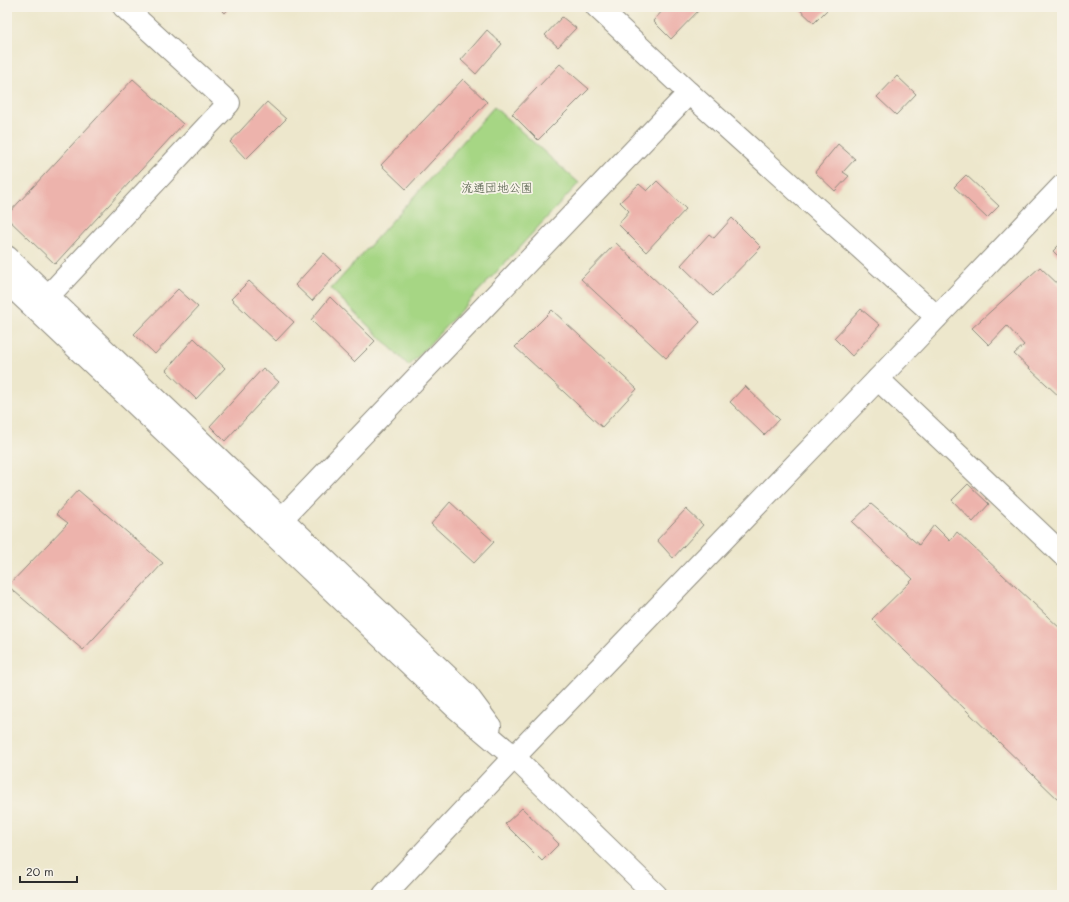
<svg xmlns="http://www.w3.org/2000/svg" width="1069" height="902" viewBox="0 0 1069 902" font-family="Mali,'Klee One',sans-serif">
<style>
.green{fill:#a6d684;stroke:#688058}
.building{fill:#edb3ac}
.lines{fill:none;stroke-linecap:round;stroke-linejoin:round}
.minor-casing{stroke:#8c897c;stroke-width:24}
.minor{stroke:#fff;stroke-width:22}
.labels{text-anchor:middle;stroke-width:3.5;stroke-linejoin:round;paint-order:stroke}
.park-label{font-size:12px;fill:#4a5641;stroke:#f7f3e8}
</style>
<rect width="100%" height="100%" fill="#f7f3e8"/>
<filter id="ink" filterUnits="userSpaceOnUse"><feTurbulence type="fractalNoise" baseFrequency=".025" numOctaves="2"/><feDisplacementMap in="SourceGraphic" scale="8" xChannelSelector="R" yChannelSelector="G"/><feConvolveMatrix kernelMatrix="1 2 1 2 8 2 1 2 1" color-interpolation-filters="sRGB"/></filter>
<filter id="wash" filterUnits="userSpaceOnUse"><feTurbulence type="fractalNoise" baseFrequency=".012" numOctaves="4" result="noise"/><feDisplacementMap in="SourceGraphic" scale="16" xChannelSelector="R" yChannelSelector="G"/><feGaussianBlur stdDeviation="0.9" result="paint"/><feColorMatrix in="noise" values="0 0 0 0 0 0 0 0 0 0 0 0 0 0 0 0 0 1.4 0 .05"/><feComposite in="paint" operator="in"/></filter>
<g filter="url(#wash)">
<rect width="100%" height="100%" fill="#ede7cc"/>
<path class="green" d="M494,107L579,183L409,366L331,289Z"/>
<g id="blocks">
<g class="building">
<path d="M219,7H230L225,13Z"/>
<path d="M666,7H702L671,39L653,21Z"/>
<path d="M797,7H830L814,23Z"/>
<path d="M562,17L576,28L558,47L545,35Z"/>
<path d="M487,30L502,44L476,74L461,60Z"/>
<path d="M560,64L589,89L538,140L512,114Z"/>
<path d="M897,76L916,94L896,115L877,97Z"/>
<path d="M133,79L183,124L55,264L7,218V215Z"/>
<path d="M463,79L487,102L406,189L381,165Z"/>
<path d="M267,102L286,119L246,159L230,142Z"/>
<path d="M838,144L855,159L843,172L849,176L835,191L815,172Z"/>
<path d="M966,175L999,206L987,218L954,187Z"/>
<path d="M657,181L686,209L646,252L618,224L629,211L620,202L639,184L647,191Z"/>
<path d="M732,218L761,247L713,296L681,265L709,234L714,238Z"/>
<path d="M1062,242V260L1053,251Z"/>
<path d="M616,243L700,322L666,358L581,279Z"/>
<path d="M324,253L341,269L312,301L295,285Z"/>
<path d="M1040,267L1062,288V399L1014,354L1024,345L1007,326L989,345L972,328Z"/>
<path d="M249,281L294,322L276,341L231,299Z"/>
<path d="M178,289L198,307L155,354L134,334Z"/>
<path d="M330,297L375,341L354,362L311,320Z"/>
<path d="M861,309L880,325L852,356L834,338Z"/>
<path d="M552,310L637,389L602,427L515,347Z"/>
<path d="M194,338L225,368L196,399L166,370Z"/>
<path d="M263,368L279,382L225,441L210,426Z"/>
<path d="M745,386L779,419L764,435L730,402Z"/>
<path d="M968,484L989,504L973,522L952,500Z"/>
<path d="M78,490L163,563L83,650L8,586L68,523L56,514Z"/>
<path d="M450,502L494,542L474,563L431,524Z"/>
<path d="M871,504L919,545L934,525L950,541L957,532L1062,630V803L872,619L913,579L852,522Z"/>
<path d="M686,509L703,525L673,558L657,540Z"/>
<path d="M522,808L559,844L542,861L505,824Z"/>
</g>
</g>
</g>
<g filter="url(#ink)">
<use href="#blocks" fill-opacity="0" stroke="#8c897c" stroke-width="1"/>
<g class="lines">
<defs>
<g id="minor">
<path d="M597,7L689,93L937,317"/>
<path d="M7,257L467,695L490,726"/>
<path d="M7,282L455,707L514,757L656,895"/>
<path d="M38,307L229,103L124,7"/>
<path d="M878,379L1062,554"/>
<path d="M272,529L689,93"/>
<path d="M384,895L514,757L878,379L1062,186"/>
</g>
</defs>
<use href="#minor" class="minor-casing"/>
<use href="#minor" class="minor"/>
</g>
</g>
<g class="labels">
<g class="park-label">
<text x="497" y="192">流通団地公園</text>
</g>
</g>
<rect width="1069" height="902" fill="none" stroke="#f7f3e8" stroke-width="24"/>
<path d="M20 876v6h57v-6" fill="none" stroke="#2b2b2b" stroke-width="2"/>
<text x="26" y="876" font-size="12" fill="#2b2b2b" stroke="#f7f3e8" stroke-width="3" paint-order="stroke">20 m</text>
</svg>
